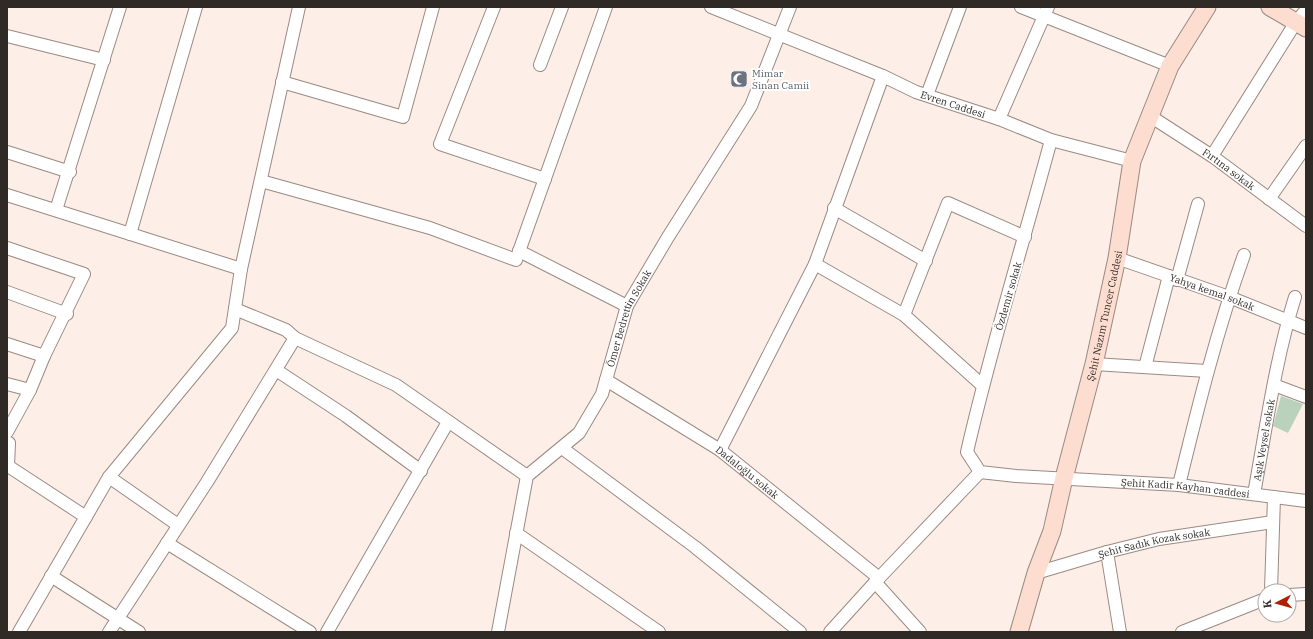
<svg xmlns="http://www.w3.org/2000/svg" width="1313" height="639" viewBox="0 0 1313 639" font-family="'IBM Plex Serif',serif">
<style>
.green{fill:#bad2bc}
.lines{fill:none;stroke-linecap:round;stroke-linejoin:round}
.street-casing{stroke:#9a8a82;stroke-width:14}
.secondary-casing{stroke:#9a8a82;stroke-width:19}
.street{stroke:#fff;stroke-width:12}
.secondary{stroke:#fcddd0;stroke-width:17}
.labels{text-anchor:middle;stroke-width:4;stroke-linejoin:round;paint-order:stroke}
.worship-label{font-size:10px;fill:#5b616d;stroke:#fff;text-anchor:start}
.street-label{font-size:10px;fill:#302a26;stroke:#fff}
</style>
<rect width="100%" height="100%" fill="#fdefe7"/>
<path class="green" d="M1281,396L1303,404L1288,433L1273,426Z"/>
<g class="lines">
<defs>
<g id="street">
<path d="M494,7L440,144L545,179"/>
<path id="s1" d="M711,7L883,76L916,92L999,119L1051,140L1132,161"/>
<path d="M1021,7L1170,66"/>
<path d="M7,36L104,60"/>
<path d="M540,65L562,7"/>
<path d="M282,82L403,117L433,7"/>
<path d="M927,95L960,7"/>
<path id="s2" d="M1150,116L1212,156L1306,226"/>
<path d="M999,119L1048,7"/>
<path id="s3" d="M1051,140C1023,244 991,347 967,452L980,472L1016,476L1179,485L1306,501"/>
<path d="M7,152L70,172"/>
<path d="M1212,156L1296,22L1306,10"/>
<path d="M261,181L430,228L516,260L606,7"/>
<path d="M7,195L241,269"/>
<path d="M1269,199L1306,146"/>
<path d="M834,208L926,261"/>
<path d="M56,210L120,7"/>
<path d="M130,234L196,7"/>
<path d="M7,248L84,274L44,356L30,390L7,432"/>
<path d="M519,251L627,306"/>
<path id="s4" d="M1117,258L1229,297L1306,328"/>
<path d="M815,264L904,315L982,385"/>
<path d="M1177,280L1198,204"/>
<path d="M7,292L67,314"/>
<path d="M904,315L948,203L1025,237"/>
<path d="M295,338L396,385L527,476"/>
<path d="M7,344L44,356"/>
<path d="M1094,364L1207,371"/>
<path d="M1145,367L1169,276"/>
<path d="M276,370L346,416L421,471"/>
<path id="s5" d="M606,380L720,450L879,578"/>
<path d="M7,384L30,390"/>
<path d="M1274,385L1306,397"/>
<path d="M7,442L9,443L8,466L86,517"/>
<path d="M562,448L695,547L800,632"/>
<path d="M720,450L815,264L883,76"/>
<path d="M109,477L178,525"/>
<path d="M1179,485C1198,407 1217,330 1244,255"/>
<path id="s6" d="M1254,494C1266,429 1275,361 1295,297"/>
<path d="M516,533L659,632"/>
<path d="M167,543L310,632"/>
<path d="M1107,552L1120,632"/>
<path id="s7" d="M1036,573L1107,552L1159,539L1273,522"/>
<path d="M51,576L139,632"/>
<path d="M875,582L920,632"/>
<path d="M1271,591L1274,497"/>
<path d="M1289,595L1306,594"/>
<path d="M19,632L109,477L232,328L241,269L299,7"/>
<path d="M109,632L207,482L295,338L286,330L235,309"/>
<path d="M327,632L448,422"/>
<path id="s8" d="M498,632L527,476L579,433L602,394L627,306L668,237L751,106L790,7"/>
<path d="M830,632L879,578L980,472"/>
<path d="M1182,632L1265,599"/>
</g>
<g id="secondary">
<path d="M1270,7L1306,28"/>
<path id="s9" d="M1019,632L1036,573L1052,531L1064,478L1094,364L1117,258L1132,161L1170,66L1207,7"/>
</g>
</defs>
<use href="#street" class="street-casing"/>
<use href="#secondary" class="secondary-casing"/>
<use href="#street" class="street"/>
<use href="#secondary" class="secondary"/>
</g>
<defs>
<symbol id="mosque-square" viewBox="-11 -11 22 22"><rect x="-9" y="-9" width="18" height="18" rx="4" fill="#6b7280" stroke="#fff"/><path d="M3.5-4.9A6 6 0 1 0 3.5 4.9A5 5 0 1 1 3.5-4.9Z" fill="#fff"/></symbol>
</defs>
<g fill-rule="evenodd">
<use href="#mosque-square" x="729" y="69" width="20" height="20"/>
</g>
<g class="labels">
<g class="worship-label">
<text x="752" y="77">Mimar<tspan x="752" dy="12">Sinan Camii</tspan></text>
</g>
<g class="street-label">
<text dy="4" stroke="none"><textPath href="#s1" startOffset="261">Evren Caddesi</textPath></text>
<text dy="4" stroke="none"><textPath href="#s2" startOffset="95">Fırtına sokak</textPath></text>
<text dy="4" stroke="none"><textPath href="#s4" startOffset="101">Yahya kemal sokak</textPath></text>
<text transform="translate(1008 296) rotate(-74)" y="4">Özdemir sokak</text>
<text dy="4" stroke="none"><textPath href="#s9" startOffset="328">Şehit Nazım Tuncer Caddesi</textPath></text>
<text dy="4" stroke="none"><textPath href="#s8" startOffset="352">Ömer Bedrettin Sokak</textPath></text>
<text dy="4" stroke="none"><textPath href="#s6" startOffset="55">Aşık Veysel sokak</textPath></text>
<text dy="4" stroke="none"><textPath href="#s5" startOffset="169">Dadaloğlu sokak</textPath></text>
<text dy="4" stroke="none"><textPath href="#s3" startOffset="553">Şehit Kadir Kayhan caddesi</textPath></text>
<text dy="4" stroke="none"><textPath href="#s7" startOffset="122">Şehit Sadık Kozak sokak</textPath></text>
</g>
</g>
<rect width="1313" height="639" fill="none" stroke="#302a26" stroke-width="16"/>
<g transform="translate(1277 603) rotate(264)"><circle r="19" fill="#ffffff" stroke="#acaaa8"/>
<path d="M0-3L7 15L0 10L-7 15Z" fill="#ae2003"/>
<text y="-6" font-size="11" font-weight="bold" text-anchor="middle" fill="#302a26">K</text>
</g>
</svg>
